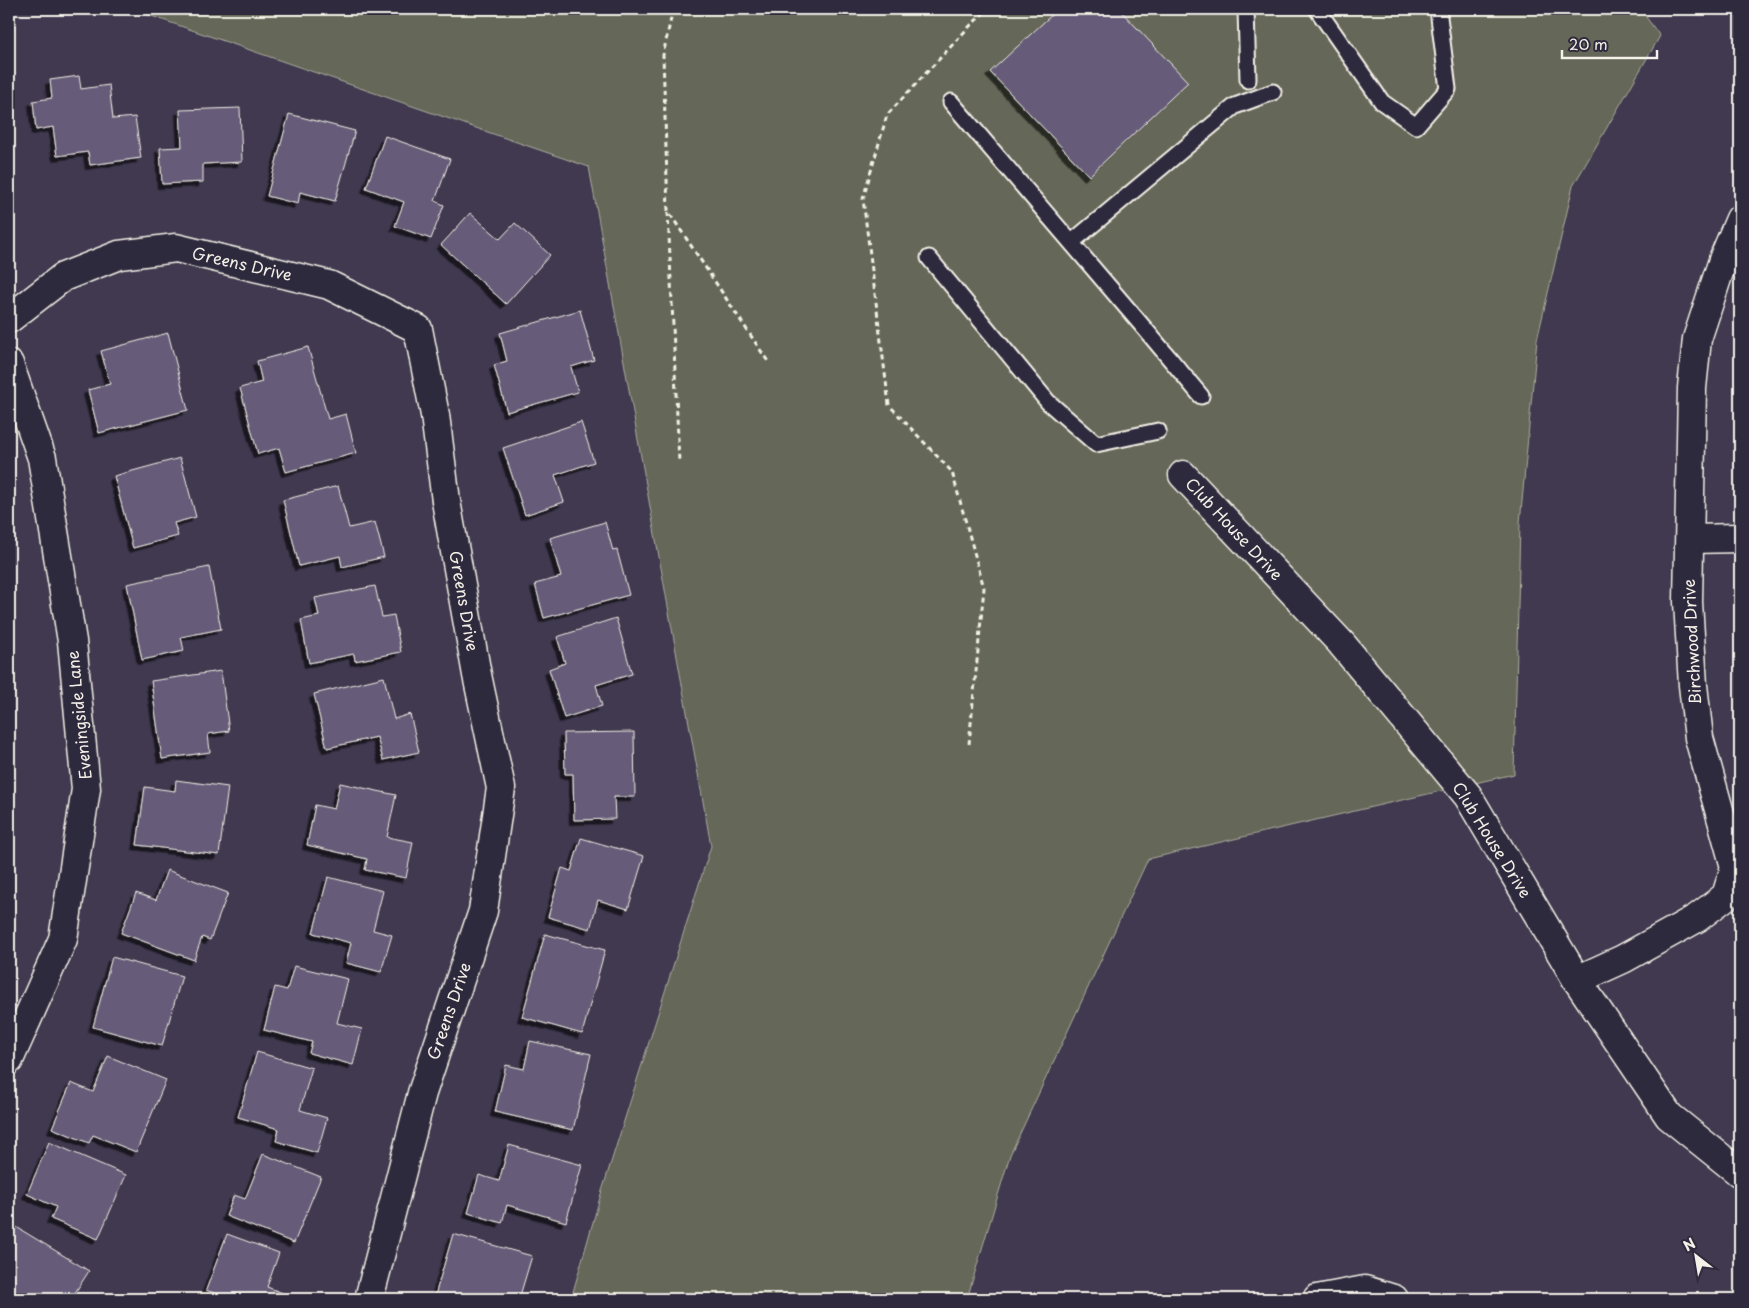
<svg xmlns="http://www.w3.org/2000/svg" width="1749" height="1308" viewBox="0 0 1749 1308" font-family="'Playpen Sans',sans-serif">
<style>
.green{fill:#656758;stroke:#acaca0}
.building{fill:#665c79;stroke:#f4f1e8;filter:url(#shadow)}
.lines{fill:none;stroke-linecap:round;stroke-linejoin:round}
.service-casing{stroke:#f4f1e8;stroke-width:19}
.minor-casing{stroke:#f4f1e8;stroke-width:31}
.path{stroke:#f4f1e8;stroke-width:3;stroke-dasharray:5 4;stroke-linecap:butt}
.service{stroke:#2f2a3d;stroke-width:15}
.minor{stroke:#2f2a3d;stroke-width:28}
.labels{text-anchor:middle;stroke-width:4;stroke-linejoin:round;paint-order:stroke}
.street-label{font-size:16px;fill:#f4f1e8;stroke:#2f2a3d}
</style>
<defs>
<filter id="shadow"><feDropShadow dx="-4.5" dy="4.5" stdDeviation="0" flood-color="#0009"/></filter>
</defs>
<rect width="100%" height="100%" fill="#40394f"/>
<filter id="ink" filterUnits="userSpaceOnUse"><feTurbulence type="fractalNoise" baseFrequency=".02" numOctaves="2"/><feDisplacementMap in="SourceGraphic" scale="10" xChannelSelector="R" yChannelSelector="G"/><feConvolveMatrix kernelMatrix="1 2 1 2 8 2 1 2 1" color-interpolation-filters="sRGB"/></filter>
<g filter="url(#ink)">
<path class="green" d="M131,9H1640L1660,36L1573,186L1537,340L1520,523L1514,774L1148,859L1010,1155L967,1299H571L601,1194L711,846L589,167Z"/>
<g class="building">
<path d="M1058,9H1119L1188,82L1089,176L990,72Z"/>
<path d="M79,76L81,89L109,85L113,119L135,117L141,158L90,165L88,152L57,156L53,127L36,130L33,101L52,98L50,80Z"/>
<path d="M240,108L242,162L203,164V182L162,184L160,148L182,147L180,110Z"/>
<path d="M289,114L355,131L335,201L300,192L298,204L267,196Z"/>
<path d="M385,136L450,159L435,201L444,205L431,239L395,226L404,202L366,188Z"/>
<path d="M470,213L500,239L515,223L550,255L506,304L441,245Z"/>
<path d="M580,310L594,360L571,367L578,392L507,412L494,365L507,361L500,333Z"/>
<path d="M168,333L188,410L99,433L88,390L110,384L101,351Z"/>
<path d="M308,347L328,419L346,414L356,453L286,472L279,448L258,454L240,388L262,382L257,361Z"/>
<path d="M581,422L594,462L555,475L564,502L525,515L503,448Z"/>
<path d="M180,458L196,517L174,523L178,536L133,548L114,476Z"/>
<path d="M338,486L349,528L375,522L384,557L342,567L340,556L299,566L283,500Z"/>
<path d="M605,522L613,551L617,550L629,595L544,618L535,584L561,577L550,538Z"/>
<path d="M209,567L221,629L181,637L184,651L142,660L127,584Z"/>
<path d="M375,586L382,617L394,615L401,652L355,661L354,654L309,663L301,620L319,616L315,598Z"/>
<path d="M616,618L632,674L596,685L602,706L564,718L549,669L565,663L557,637Z"/>
<path d="M221,671L229,731L208,734L210,752L162,759L151,681Z"/>
<path d="M384,677L394,719L410,714L419,752L383,760L377,737L327,748L314,694Z"/>
<path d="M634,732L635,797H614L615,819L574,820L573,774H565L564,733Z"/>
<path d="M176,780L228,787L219,855L137,845L145,787L175,791Z"/>
<path d="M340,783L396,795L387,837L413,842L406,878L365,870L367,859L307,845L315,805L334,809Z"/>
<path d="M581,838L644,856L628,909L598,900L590,929L548,917L562,868L571,871Z"/>
<path d="M167,870L228,893L210,940L202,937L194,960L121,933L136,893L156,900Z"/>
<path d="M328,877L383,891L373,930L392,935L381,972L346,963L351,943L313,933Z"/>
<path d="M545,934L605,950L582,1034L522,1017Z"/>
<path d="M112,957L182,976L162,1046L93,1027Z"/>
<path d="M294,966L348,979L337,1023L362,1029L353,1065L309,1053L312,1042L264,1030L275,987L287,990Z"/>
<path d="M530,1041L591,1054L573,1130L495,1112L506,1065L524,1069Z"/>
<path d="M257,1052L312,1068L300,1110L327,1118L317,1153L276,1141L279,1129L238,1117Z"/>
<path d="M108,1056L166,1080L136,1152L93,1135L89,1143L52,1128L71,1083L93,1092Z"/>
<path d="M49,1142L126,1175L98,1239L51,1219L56,1207L27,1194Z"/>
<path d="M509,1145L582,1165L566,1222L507,1205L502,1223L468,1213L479,1175L499,1181Z"/>
<path d="M263,1154L321,1177L294,1243L226,1216L234,1195L245,1199Z"/>
<path d="M13,1225L89,1271L71,1299H18L9,1294V1281L13,1275L9,1273V1231Z"/>
<path d="M227,1234L279,1253L267,1287L288,1295L287,1299H230L206,1290Z"/>
<path d="M453,1234L532,1256L519,1299H434Z"/>
</g>
<g class="lines">
<defs>
<g id="service">
<path d="M1246,9L1248,80"/>
<path d="M1317,9L1382,102L1416,126L1448,89L1438,9"/>
<path d="M951,102L1145,329L1201,396"/>
<path d="M1072,242L1235,106L1273,92"/>
<path d="M929,258L1048,402L1096,444L1158,431"/>
</g>
<g id="minor">
<path d="M9,319L63,277L119,255L176,248L329,285L418,329L435,415L446,501L477,675L501,788L483,911L422,1093L369,1299"/>
<path d="M9,364L42,458L72,641L86,789L63,939L9,1060"/>
<path d="M1183,475L1341,643L1468,796L1577,980L1669,1116L1740,1173"/>
<path d="M1690,539L1740,538"/>
<path d="M1577,980L1623,959L1697,918L1726,896L1735,867L1699,738L1693,685L1688,602L1692,388L1697,339L1724,257L1740,219"/>
<path d="M1317,1299L1365,1290L1394,1299"/>
</g>
</defs>
<use href="#service" class="service-casing"/>
<use href="#minor" class="minor-casing"/>
<g class="path">
<path d="M673,9L663,55L668,211L769,363"/>
<path d="M668,212L679,462"/>
<path d="M969,744L984,588L952,472L889,405L863,199L887,115L969,27L988,9"/>
</g>
<use href="#service" class="service"/>
<use href="#minor" class="minor"/>
</g>
</g>
<g class="labels">
<g class="street-label">
<text transform="translate(242 264) rotate(13)" y="6">Greens Drive</text>
<text transform="translate(1234 529) rotate(47)" y="6">Club House Drive</text>
<text transform="translate(464 601) rotate(80)" y="6">Greens Drive</text>
<text transform="translate(1692 642) rotate(-93)" y="6">Birchwood Drive</text>
<text transform="translate(79 715) rotate(-96)" y="6">Eveningside Lane</text>
<text transform="translate(1492 840) rotate(58)" y="6">Club House Drive</text>
<text transform="translate(449 1011) rotate(-71)" y="6">Greens Drive</text>
</g>
</g>
<rect width="1749" height="1308" fill="none" stroke="#2f2a3d" stroke-width="30"/>
<rect x="15" y="15" width="1719" height="1278" fill="none" stroke="#f4f1e8" stroke-width="2" filter="url(#ink)"/>
<g transform="translate(1696 1256) rotate(329)" stroke="#2f2a3d" stroke-width="4" paint-order="stroke">
<path d="M0-4L9 19L0 12L-9 19Z" fill="#f4f1e8"/>
<text y="-8" font-size="14" font-weight="bold" text-anchor="middle" fill="#f4f1e8">N</text>
</g>
<path d="M1562 50v8h95v-8" fill="none" stroke="#f4f1e8" stroke-width="2.5"/>
<text x="1569" y="50" font-size="15" fill="#f4f1e8" stroke="#2f2a3d" stroke-width="4" paint-order="stroke">20 m</text>
</svg>
